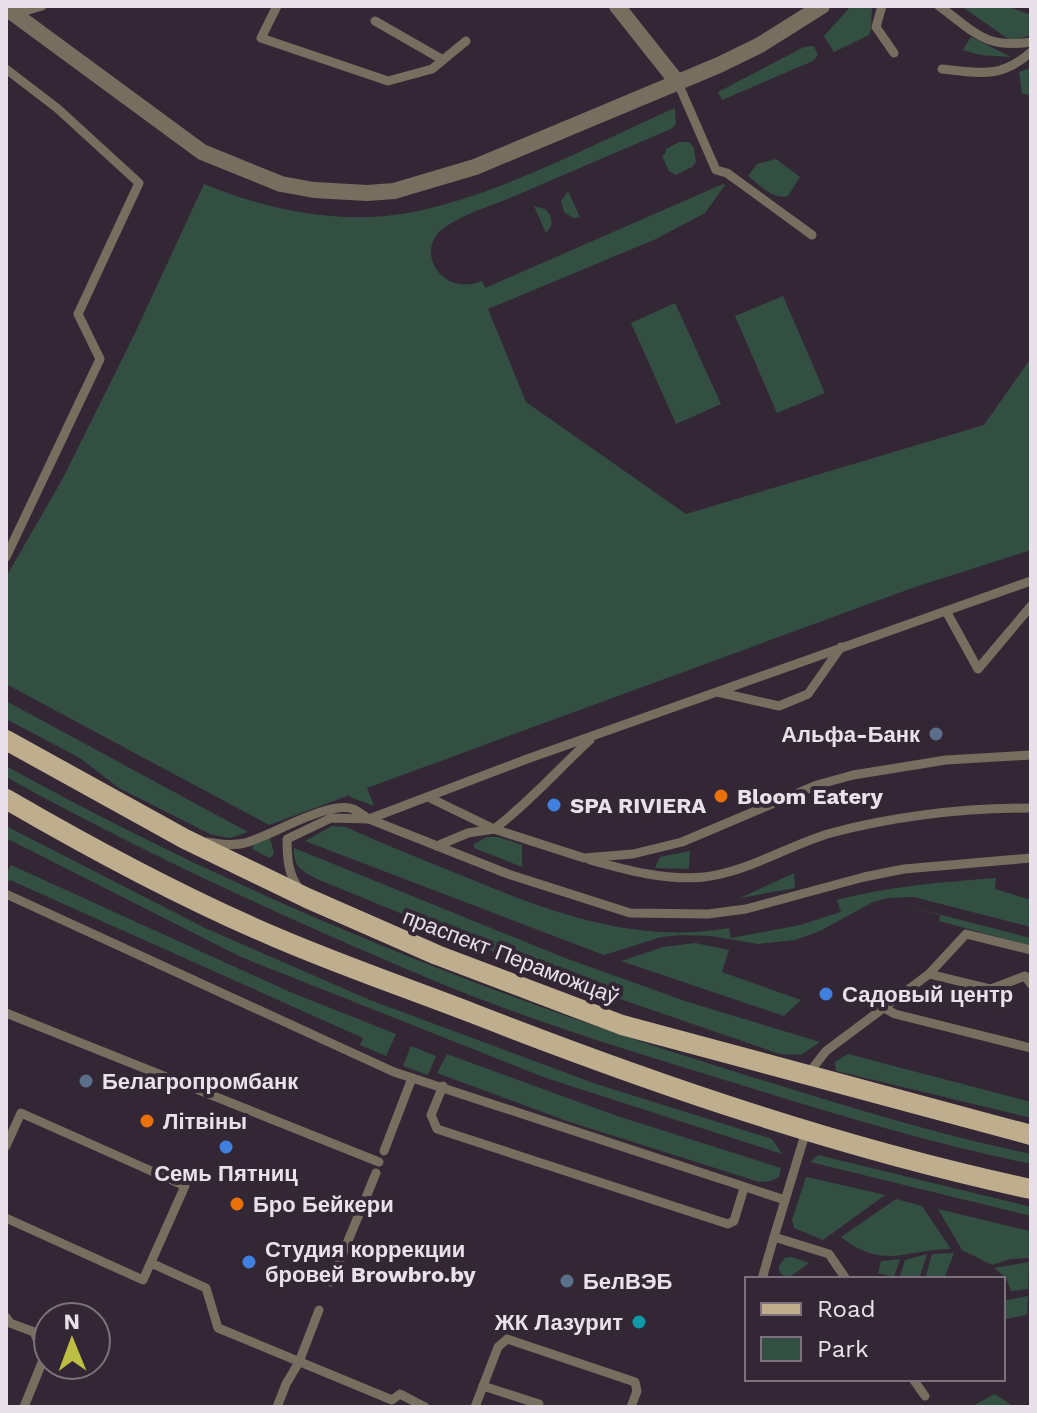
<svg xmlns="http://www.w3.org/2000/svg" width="1037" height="1413" viewBox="0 0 1037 1413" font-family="'Work Sans',sans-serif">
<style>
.green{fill:#334f42}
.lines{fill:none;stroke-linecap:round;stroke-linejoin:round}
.service{stroke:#766e5e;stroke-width:9}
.minor{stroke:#766e5e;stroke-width:16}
.primary{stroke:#bfae8e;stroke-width:20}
.service-dot{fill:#5c6f8a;stroke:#342735;stroke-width:3}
.food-dot{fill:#e8710a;stroke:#342735;stroke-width:3}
.shop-dot{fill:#3f7fe0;stroke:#342735;stroke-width:3}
.culture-dot{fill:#0f9aa8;stroke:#342735;stroke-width:3}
.labels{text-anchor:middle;stroke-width:8;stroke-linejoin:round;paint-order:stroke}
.poi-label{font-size:22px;font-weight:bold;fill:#e9e1ea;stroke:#342735;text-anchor:start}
.street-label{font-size:22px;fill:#e9e1ea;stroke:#342735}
</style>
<rect width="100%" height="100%" fill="#342735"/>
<g class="green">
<path d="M851,6H873C870,15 873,28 869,35L834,52L824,36Z"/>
<path d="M961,6H1006L1031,15V35L1014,40L1007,38Z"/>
<path d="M971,37L1011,57L980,55L963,50Z"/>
<path d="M814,46L818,55L813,61L722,100L718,92L804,47Z"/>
<path d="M1031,68V95L1022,94L1019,72Z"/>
<path d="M675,108L676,124L671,129C619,151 568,173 517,195C494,205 464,213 444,228C413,250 442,298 482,281L485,288L723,184L725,185L705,213L656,239L488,309L526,402L686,514L984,425L1031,358V550L915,587L367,788L374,806L350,797V795L269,825L6,684V577L63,478L136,331L204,184C267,210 339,225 408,213C496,197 593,144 675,108Z"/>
<path d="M679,142H689L694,148L696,162L692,167L676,175L669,171L662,156L665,154L666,149Z"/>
<path d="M776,159L800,177L788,196C772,200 760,185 748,176L757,164Z"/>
<path d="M568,191L580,217L573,218L564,212L561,201Z"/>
<path d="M534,206L545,209C553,217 554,225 546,233Z"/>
<path d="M783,296L825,393L777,413L735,316Z"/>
<path d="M675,303L721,404L676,424L631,323Z"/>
<path d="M6,701L248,832L230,838L212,835L119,788L80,758L6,719Z"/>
<path d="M6,766C250,901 508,1004 775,1084C859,1110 944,1136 1031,1154V1164C929,1143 828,1112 728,1081C633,1052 535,1022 442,984C294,922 147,855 6,777Z"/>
<path d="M6,826L205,928L370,1000L593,1083L772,1139L782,1154L546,1078L241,957L6,838Z"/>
<path d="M332,826L346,827C383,844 421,859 458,874C545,910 634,945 729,928L731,938L800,925L841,912L837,900C890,886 942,882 996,878L995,889L1031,900V927L914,897L888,898L873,902L820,931L795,940L758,944L711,936L681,935L661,937L604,955L305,841Z"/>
<path d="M487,837H498L522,845V867L474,848V844Z"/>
<path d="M270,838L274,854L270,858L252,849L254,844Z"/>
<path d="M294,848L565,958L688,1002L820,1042L801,1055L780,1054L556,977L317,879C302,871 293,867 294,848Z"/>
<path d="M690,851L689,869L655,868L660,857Z"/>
<path d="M11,865L290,992L396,1034L386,1056L360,1045L363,1038L10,880L6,884V874Z"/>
<path d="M794,873L795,888L740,898Z"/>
<path d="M903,905L1031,938V946L939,921L940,914Z"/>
<path d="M695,943L729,950L722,972L801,1000L784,1016L621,961L663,947Z"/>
<path d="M411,1046L436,1056L428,1075L403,1066Z"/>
<path d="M447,1054L617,1116L781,1168L779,1177L771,1181L759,1182L567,1121L437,1073Z"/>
<path d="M848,1054L1031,1102V1118L836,1071L835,1062Z"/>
<path d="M818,1155L1031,1207V1216L810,1162Z"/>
<path d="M806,1177H807L885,1195L823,1240L794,1228L792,1220Z"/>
<path d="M896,1199L922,1206L951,1249C902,1250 884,1270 841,1237Z"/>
<path d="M938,1209L1030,1231L1029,1258L1010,1259L992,1265L962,1250Z"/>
<path d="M954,1253L944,1279H925L932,1254Z"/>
<path d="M927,1254L919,1279H899L905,1260Z"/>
<path d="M792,1257L809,1263L787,1279L780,1273L779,1266L785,1258Z"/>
<path d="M900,1259L894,1277L878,1273L881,1261Z"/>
<path d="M1029,1262L1028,1289L1011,1291L1006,1278L994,1268Z"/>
<path d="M1028,1296L1027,1315L1006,1319L1003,1314V1301Z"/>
<path d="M995,1394L1014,1407H976V1404Z"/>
</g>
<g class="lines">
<g class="service">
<path d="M277,6L261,38L388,81L432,69L466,41"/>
<path d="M882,6L876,27L894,53"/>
<path d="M939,6C975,32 984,49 1031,42"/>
<path d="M15,14L42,6"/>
<path d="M375,21L443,60"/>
<path d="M6,69L57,108L139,183L78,314L100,359L6,557"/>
<path d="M942,69C980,73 1001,79 1031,52"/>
<path d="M678,83L716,170L727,173L812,235"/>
<path d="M946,611L978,669L1031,606"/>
<path d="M717,692L779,706L808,694L841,647"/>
<path d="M428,797L494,829C529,803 558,769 590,740"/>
<path d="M207,842C220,844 232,846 245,843C271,836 329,800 353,809C358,811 364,816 369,819L508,874L630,913L708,914L746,909L864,877L904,869L1031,858"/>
<path d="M437,846L468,833L494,829L584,858L633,854L682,842L817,785L853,775L946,760L1031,755"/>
<path d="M590,860C626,870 666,881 704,877C748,872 789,845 831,833C896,816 964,808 1031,808"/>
<path d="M300,890C288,875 287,858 287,839L331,818L369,819L527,759L1031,581"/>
<path d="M6,894L394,1072L785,1200"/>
<path d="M929,974L966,934L1031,950"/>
<path d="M884,1008L895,1014L1031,1048"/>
<path d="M6,1013L379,1162"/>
<path d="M808,1074L826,1051L929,974L991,989L1025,976L1031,984"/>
<path d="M443,1086L431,1115L437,1129L728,1224L734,1221L744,1188"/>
<path d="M806,1131L774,1237L829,1254L846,1279"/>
<path d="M6,1146L21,1113L185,1186L143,1280L6,1218"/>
<path d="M384,1151L412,1078"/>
<path d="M151,1263L206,1288L218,1328L392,1400L400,1394L425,1407"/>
<path d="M762,1279L774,1237"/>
<path d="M331,1282L376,1173"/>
<path d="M6,1317L10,1323L34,1332L42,1351L43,1360L24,1407"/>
<path d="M913,1379L925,1396"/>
<path d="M483,1386L539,1404"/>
<path d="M277,1407L286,1384L299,1362L319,1310"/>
<path d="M475,1407L498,1347L507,1339L635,1382L637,1391L631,1407"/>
</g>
<g class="minor">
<path d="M617,6L678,83"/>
<path d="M6,8L202,152L281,184L314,190L367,193L394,191L475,167L719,65L760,45L822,6"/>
</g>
<g class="primary">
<path d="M6,740L185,839L307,898L437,955L622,1025L1031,1135"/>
<path d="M6,799C92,849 183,898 275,937C340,965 407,988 472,1013C654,1084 840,1148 1031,1189"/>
</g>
</g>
<g class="service-dot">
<circle cx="936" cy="734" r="8"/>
<circle cx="86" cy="1081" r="8"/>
<circle cx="567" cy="1281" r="8"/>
</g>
<g class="food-dot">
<circle cx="721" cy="796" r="8"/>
<circle cx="147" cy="1121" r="8"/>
<circle cx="237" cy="1204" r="8"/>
</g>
<g class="shop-dot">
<circle cx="554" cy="805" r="8"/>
<circle cx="826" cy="994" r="8"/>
<circle cx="226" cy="1147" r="8"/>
<circle cx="249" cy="1262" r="8"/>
</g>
<circle class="culture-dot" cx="639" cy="1322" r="8"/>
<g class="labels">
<g class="poi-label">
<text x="920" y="742" text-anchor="end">Альфа-Банк</text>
<text x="737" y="804">Bloom Eatery</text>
<text x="570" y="813">SPA RIVIERA</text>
<text x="842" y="1002">Садовый центр</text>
<text x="102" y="1089">Белагропромбанк</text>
<text x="163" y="1129">Літвіны</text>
<text x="226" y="1181" text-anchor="middle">Семь Пятниц</text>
<text x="253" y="1212">Бро Бейкери</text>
<text x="265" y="1257">Студия коррекции<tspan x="265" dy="25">бровей Browbro.by</tspan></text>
<text x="583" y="1289">БелВЭБ</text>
<text x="623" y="1330" text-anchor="end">ЖК Лазурит</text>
</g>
<g class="street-label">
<text transform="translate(511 956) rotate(21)" y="8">праспект Пераможцаў</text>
</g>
</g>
<rect width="1037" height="1413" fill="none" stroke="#e9e1ea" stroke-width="16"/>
<rect x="745" y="1277" width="260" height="104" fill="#342735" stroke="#7c717d" stroke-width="2"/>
<rect x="761" y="1303" width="40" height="12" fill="#bfae8e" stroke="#7c717d" stroke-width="2"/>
<text x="817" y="1317" font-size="24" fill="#e9e1ea">Road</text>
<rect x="761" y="1337" width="40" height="24" fill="#334f42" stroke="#7c717d" stroke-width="2"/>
<text x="817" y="1357" font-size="24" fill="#e9e1ea">Park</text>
<g transform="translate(72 1341) rotate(359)"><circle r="38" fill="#342735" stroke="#7c717d" stroke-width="2"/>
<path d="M0-6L14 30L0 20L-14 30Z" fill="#bdbf43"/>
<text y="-12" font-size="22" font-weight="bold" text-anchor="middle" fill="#e9e1ea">N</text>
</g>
</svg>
